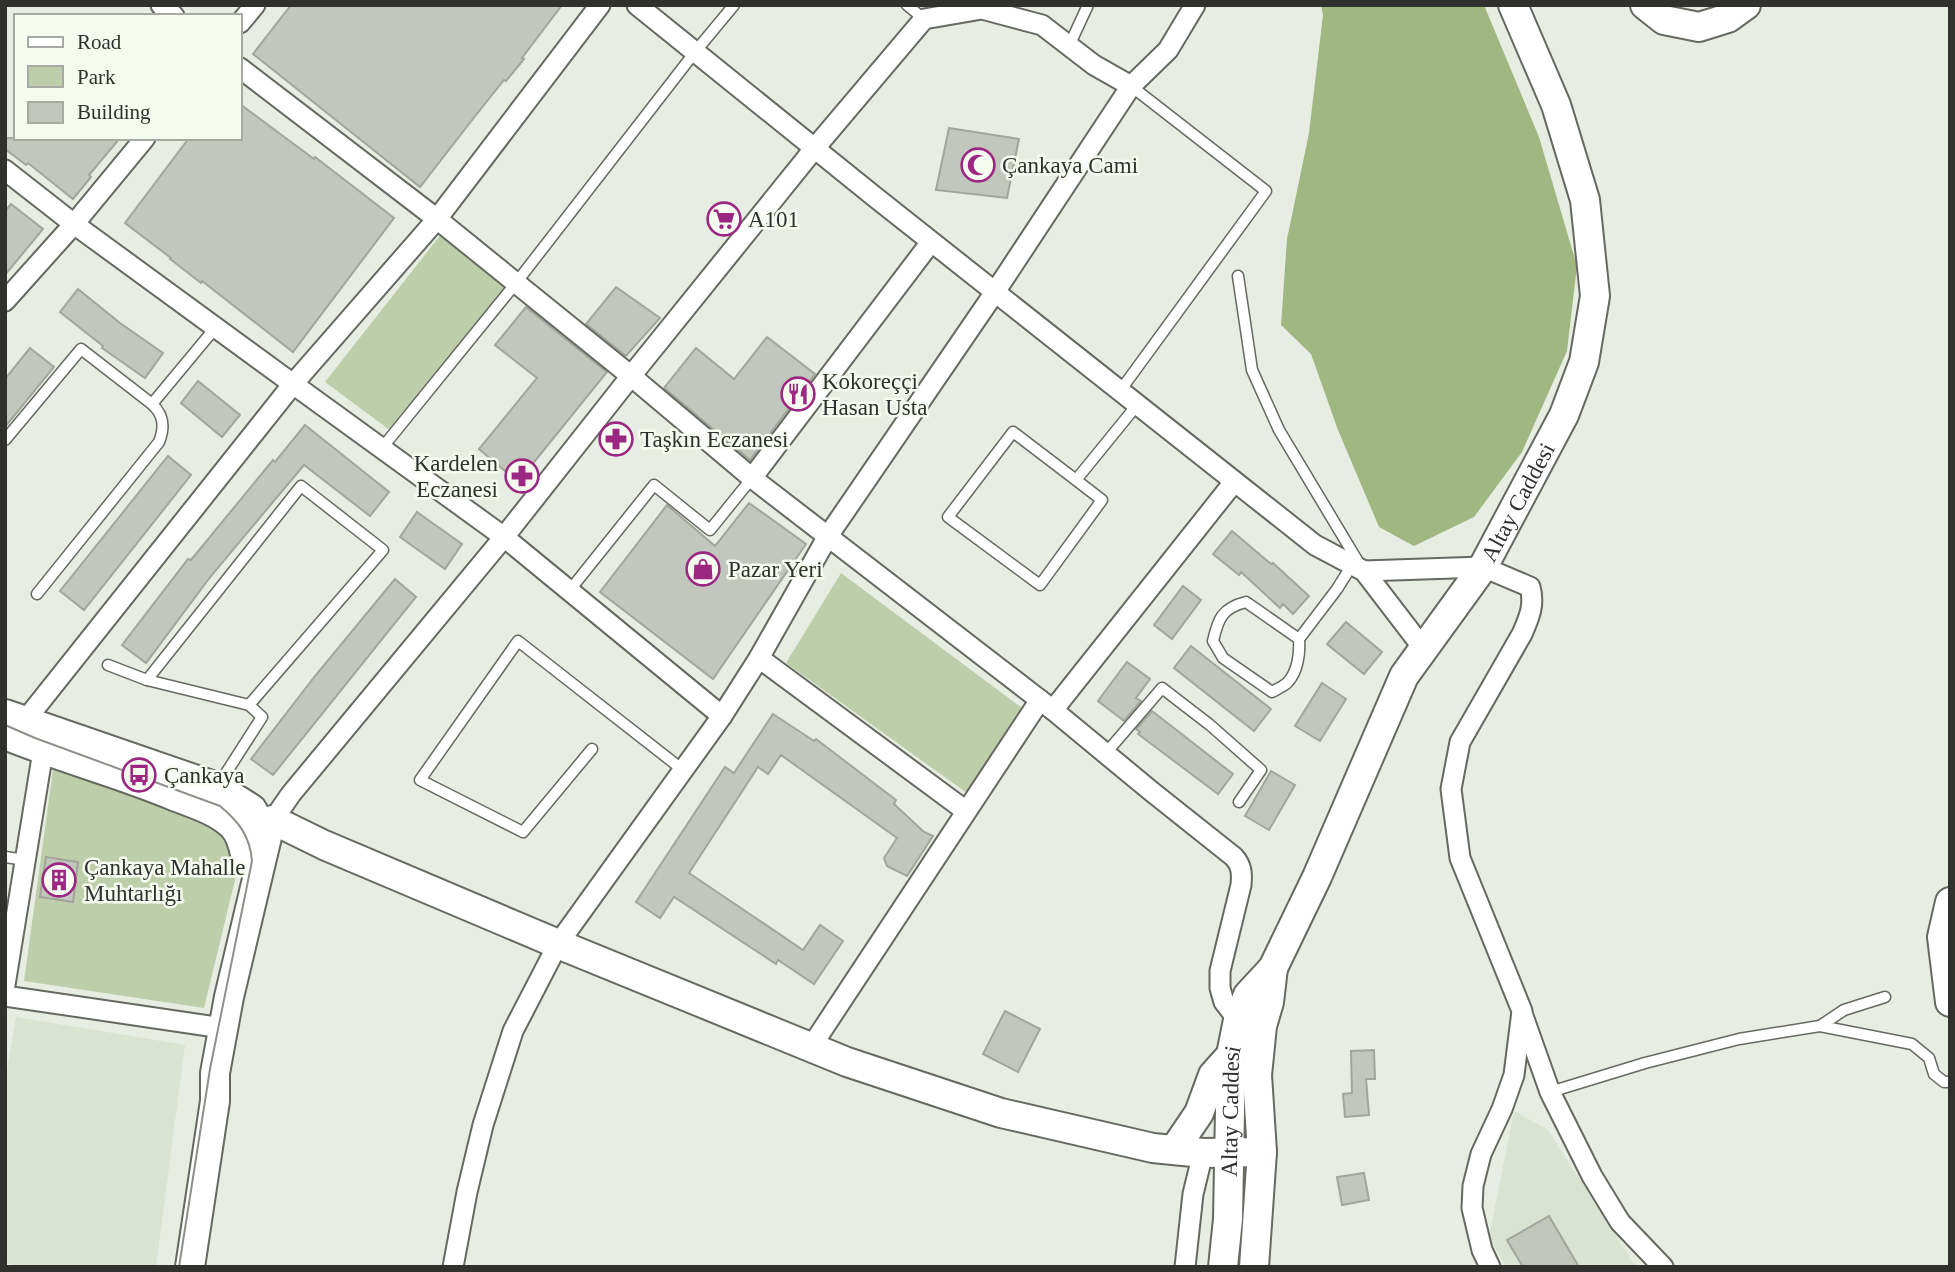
<svg xmlns="http://www.w3.org/2000/svg" width="1955" height="1272" viewBox="0 0 1955 1272" font-family="'Times New Roman',serif">
<style>
.built{fill:#dae3d1}
.green{fill:#beceab}
.forest{fill:#9fb781}
.building{fill:#c2c7bd;stroke:#a1a59c;stroke-width:2}
.lines{fill:none;stroke-linecap:round;stroke-linejoin:round}
.lane-casing{stroke:#656960;stroke-width:13}
.street-casing{stroke:#656960;stroke-width:23}
.secondary-casing{stroke:#656960;stroke-width:32}
.lane{stroke:#fff;stroke-width:10}
.street{stroke:#fff;stroke-width:19}
.secondary{stroke:#fff;stroke-width:28}
.tram{stroke:#8e918a;stroke-width:2}
.labels{text-anchor:middle;stroke-width:5;stroke-linejoin:round;paint-order:stroke}
.poi-label{font-size:23px;fill:#30312e;stroke:#f6fbf0;text-anchor:start}
.street-label{font-size:23px;fill:#30312e;stroke:#f6fbf0}
</style>
<rect width="100%" height="100%" fill="#e8ede3"/>
<g class="built">
<path d="M16,1017L185,1045L156,1267H26L5,1263V1081Z"/>
<path d="M1514,1111L1548,1130L1636,1267H1506L1489,1237Z"/>
</g>
<g class="green">
<path d="M442,233L509,288L395,434L325,382Z"/>
<path d="M841,573L1030,714L971,796L786,663Z"/>
<path d="M54,762L223,828L238,855L235,880L204,1008L24,981Z"/>
</g>
<path class="forest" d="M1321,5H1484L1539,137L1577,266L1567,351L1522,452L1474,517L1414,546L1379,527L1338,430L1311,354L1281,325L1287,239L1309,133L1323,15Z"/>
<g class="building">
<path d="M291,5H562L522,58L524,59L506,81L504,80L476,115L420,187L253,54Z"/>
<path d="M240,104L314,159L315,157L394,218L293,352L202,281L201,283L170,259L171,258L125,223L189,138H240Z"/>
<path d="M949,128L1019,139L1007,198L936,190Z"/>
<path d="M5,138H120L89,175L91,177L73,199L28,163L26,165L5,149Z"/>
<path d="M11,204L43,229L5,275V211Z"/>
<path d="M616,287L660,318L626,356L586,324Z"/>
<path d="M78,289L120,323L163,353L145,378L102,348L103,346L60,312Z"/>
<path d="M526,307L607,372L518,482L479,449L537,378L495,345Z"/>
<path d="M767,337L815,374L750,460L664,388L696,348L734,379Z"/>
<path d="M30,348L54,367L5,427V379Z"/>
<path d="M198,381L240,415L222,437L181,403Z"/>
<path d="M305,425L389,492L370,516L304,465L211,576L146,663L122,645L188,559L191,560L273,460L275,462Z"/>
<path d="M168,456L191,475L84,610L60,591Z"/>
<path d="M749,503L806,544L713,679L600,592L667,505L715,546Z"/>
<path d="M417,512L462,544L445,569L400,537Z"/>
<path d="M1232,531L1271,564L1273,563L1309,596L1293,614L1283,604L1280,608L1241,572L1239,575L1213,554Z"/>
<path d="M395,579L416,597L273,775L251,759L315,676Z"/>
<path d="M1183,586L1201,600L1172,639L1154,625Z"/>
<path d="M1346,622L1382,652L1364,674L1327,644Z"/>
<path d="M1191,646L1271,709L1254,731L1174,668Z"/>
<path d="M1127,662L1150,679L1136,698L1141,701L1124,721L1098,701Z"/>
<path d="M1322,683L1346,699L1320,741L1295,726Z"/>
<path d="M1152,711L1233,774L1218,794L1138,734L1140,732L1136,729Z"/>
<path d="M773,714L814,741L816,739L896,800L894,804L924,832L933,836L907,876L887,866L884,858L897,838L781,755L768,774L758,767L689,873L803,950L820,925L843,941L814,984L778,960L776,964L674,897L660,918L636,902L725,767L734,773Z"/>
<path d="M1271,771L1295,785L1269,830L1245,816Z"/>
<path d="M46,857L78,862L73,902L40,897Z"/>
<path d="M1005,1011L1040,1029L1018,1072L983,1054Z"/>
<path d="M1374,1050L1375,1079H1366L1369,1115L1345,1117L1343,1094L1352,1093L1351,1051Z"/>
<path d="M1364,1173L1369,1200L1342,1205L1337,1177Z"/>
<path d="M1549,1216L1579,1267H1523L1507,1240Z"/>
</g>
<g class="lines">
<defs>
<g id="lane">
<path d="M907,5L924,19"/>
<path d="M1069,46L1088,5"/>
<path d="M1238,276L1252,370L1279,430L1360,565"/>
<path d="M1120,391L1266,191L1131,86"/>
<path d="M152,404L216,327"/>
<path d="M5,440L81,349L152,404C164,415 165,427 159,442L37,594"/>
<path d="M382,448L516,283L695,52L734,5"/>
<path d="M1076,480L1102,500L1040,585L948,517L1013,432L1076,480L1137,405"/>
<path d="M570,590L654,485L710,530L752,478"/>
<path d="M1299,639C1300,653 1298,672 1287,683C1284,686 1277,689 1272,692L1223,658L1213,641C1218,619 1222,608 1246,602L1299,639L1337,589L1352,565"/>
<path d="M108,665L147,680L249,705L262,717L219,784"/>
<path d="M147,680L301,486L383,550L249,705"/>
<path d="M592,749L523,832L420,780L518,641L683,770"/>
<path d="M1106,753L1162,688L1210,725L1261,770L1239,802"/>
<path d="M5,857L26,860"/>
<path d="M1820,1026L1844,1010L1885,997"/>
<path d="M1550,1092L1645,1063L1739,1039L1820,1026L1912,1044L1929,1058L1934,1074L1944,1082H1950"/>
</g>
<g id="street">
<path d="M161,5L174,16"/>
<path d="M600,5L437,219L293,384L504,537L722,716L759,658L828,536L995,292L1131,86L1168,50L1195,5"/>
<path d="M637,5L875,197L1315,545L1364,571L1423,648"/>
<path d="M240,23L255,5"/>
<path d="M240,68L437,219L631,376L752,478L1053,710L1151,791L1234,857C1242,866 1242,874 1241,885L1220,971V988L1224,1002L1238,1020"/>
<path d="M5,170L74,224L293,384L24,722L43,751L5,985"/>
<path d="M5,301L74,224L145,138"/>
<path d="M752,478L931,242"/>
<path d="M1364,571L1483,567L1530,587C1535,605 1529,618 1522,634L1460,742L1451,789L1460,858L1522,1011L1514,1075L1502,1109L1481,1154L1473,1186L1472,1208L1482,1250L1490,1267"/>
<path d="M759,658L966,811"/>
<path d="M1053,710L1234,482"/>
<path d="M273,820L291,794L504,537L631,376L814,149L924,19L982,9L1042,25L1094,65L1131,86"/>
<path d="M5,996L209,1026"/>
<path d="M1523,1016L1550,1092L1592,1176L1620,1222L1663,1267"/>
<path d="M811,1047L1040,700"/>
<path d="M453,1267L467,1192L483,1125L513,1031L558,944L722,716"/>
<path d="M1185,1267L1193,1194L1203,1153"/>
</g>
<g id="secondary">
<path d="M1645,5L1664,20L1699,27L1728,18L1746,5"/>
<path d="M5,714L217,787L252,809L267,837L229,997L215,1073V1101L190,1267"/>
<path d="M5,735C61,758 119,773 174,796C194,804 216,810 232,825C240,833 243,844 245,854"/>
<path d="M241,838C248,827 260,823 273,820L324,845L558,944L847,1062L1001,1113L1153,1148L1203,1153L1262,1152"/>
<path d="M1950,902L1942,937L1950,1002"/>
<path d="M1174,1150L1199,1113L1213,1075L1231,1055"/>
<path id="s1" d="M1223,1267L1228,1219L1231,1055L1238,1020L1248,995L1273,968L1317,877L1404,676L1483,567L1564,415L1584,362L1595,296L1585,200L1556,105L1513,5"/>
<path d="M1254,1267L1262,1152L1257,1075L1262,1026L1269,1002L1273,968"/>
</g>
</defs>
<use href="#lane" class="lane-casing"/>
<use href="#street" class="street-casing"/>
<use href="#secondary" class="secondary-casing"/>
<use href="#lane" class="lane"/>
<use href="#street" class="street"/>
<use href="#secondary" class="secondary"/>
<path class="tram" d="M5,725L35,738L220,806C239,822 250,836 252,861L210,1069L179,1267"/>
</g>
<defs>
<symbol id="mosque-ring" viewBox="-11 -11 22 22"><circle r="9.5" fill="#f6fbf0" stroke="#9b2783" stroke-width="1.5"/><path d="M3.5-4.9A6 6 0 1 0 3.5 4.9A5 5 0 1 1 3.5-4.9Z" fill="#9b2783"/></symbol>
<symbol id="supermarket-ring" viewBox="-11 -11 22 22"><circle r="9.5" fill="#f6fbf0" stroke="#9b2783" stroke-width="1.5"/><path d="M-6-5.5h2.5l.6 2H6L4.5 2H-2.5L-4.4-4H-6ZM-1.5 3.2a1.3 1.3 0 1 0 .1 0ZM3 3.2a1.3 1.3 0 1 0 .1 0Z" fill="#9b2783"/></symbol>
<symbol id="restaurant-ring" viewBox="-11 -11 22 22"><circle r="9.5" fill="#f6fbf0" stroke="#9b2783" stroke-width="1.5"/><path d="M-5-6h1v4h1v-4h1v4h1v-4h1v5L-1.5 .5V6h-2V.5L-5-1ZM5-6V6H3V1.5H1.5Q1.5-4 5-6Z" fill="#9b2783"/></symbol>
<symbol id="pharmacy-ring" viewBox="-11 -11 22 22"><circle r="9.5" fill="#f6fbf0" stroke="#9b2783" stroke-width="1.5"/><path d="M-2-6h4v4h4v4h-4v4h-4v-4h-4v-4h4Z" fill="#9b2783"/></symbol>
<symbol id="shop-ring" viewBox="-11 -11 22 22"><circle r="9.5" fill="#f6fbf0" stroke="#9b2783" stroke-width="1.5"/><path d="M-5-2.5h2.3a2.7 3.5 0 0 1 5.4 0H5L5.5 6h-11ZM-1.5-2.5h3a1.5 2.3 0 0 0-3 0Z" fill="#9b2783"/></symbol>
<symbol id="bus-ring" viewBox="-11 -11 22 22"><circle r="9.5" fill="#f6fbf0" stroke="#9b2783" stroke-width="1.5"/><path d="M-5-6H5V4H4V6H2V4H-2V6H-4V4H-5ZM-3.5-4V0h7V-4ZM-3.5 1.2v1.5H-2V1.2ZM2 1.2v1.5H3.5V1.2Z" fill="#9b2783"/></symbol>
<symbol id="building-ring" viewBox="-11 -11 22 22"><circle r="9.5" fill="#f6fbf0" stroke="#9b2783" stroke-width="1.5"/><path d="M-4-6H4V6H1V3H-1V6H-4ZM-2.5-4.3h1.7v1.8h-1.7ZM.8-4.3h1.7v1.8H.8ZM-2.5-1h1.7V.8h-1.7ZM.8-1h1.7V.8H.8Z" fill="#9b2783"/></symbol>
</defs>
<g fill-rule="evenodd">
<use href="#mosque-ring" x="959" y="146" width="38" height="38"/>
<use href="#supermarket-ring" x="705" y="200" width="38" height="38"/>
<use href="#restaurant-ring" x="779" y="375" width="38" height="38"/>
<use href="#pharmacy-ring" x="597" y="420" width="38" height="38"/>
<use href="#pharmacy-ring" x="503" y="457" width="38" height="38"/>
<use href="#shop-ring" x="684" y="550" width="38" height="38"/>
<use href="#bus-ring" x="120" y="756" width="38" height="38"/>
<use href="#building-ring" x="40" y="861" width="38" height="38"/>
</g>
<g class="labels">
<g class="poi-label">
<text x="1002" y="173">Çankaya Cami</text>
<text x="748" y="227">A101</text>
<text x="822" y="389">Kokoreççi<tspan x="822" dy="26">Hasan Usta</tspan></text>
<text x="640" y="447">Taşkın Eczanesi</text>
<text x="498" y="471" text-anchor="end">Kardelen<tspan x="498" dy="26">Eczanesi</tspan></text>
<text x="728" y="577">Pazar Yeri</text>
<text x="164" y="783">Çankaya</text>
<text x="84" y="875">Çankaya Mahalle<tspan x="84" dy="26">Muhtarlığı</tspan></text>
</g>
<g class="street-label">
<text dy="8" stroke="none"><textPath href="#s1" startOffset="840">Altay Caddesi</textPath></text>
<text dy="8" stroke="none"><textPath href="#s1" startOffset="156">Altay Caddesi</textPath></text>
</g>
</g>
<rect width="1955" height="1272" fill="none" stroke="#30312e" stroke-width="14"/>
<rect x="14" y="14" width="228" height="126" fill="#f6fbf0" stroke="#a7aaa2" stroke-width="2"/>
<rect x="28" y="37" width="35" height="10" fill="#ffffff" stroke="#a7aaa2" stroke-width="2"/>
<text x="77" y="49" font-size="21" fill="#30312e">Road</text>
<rect x="28" y="66" width="35" height="21" fill="#beceab" stroke="#a7aaa2" stroke-width="2"/>
<text x="77" y="84" font-size="21" fill="#30312e">Park</text>
<rect x="28" y="102" width="35" height="21" fill="#c2c7bd" stroke="#a7aaa2" stroke-width="2"/>
<text x="77" y="119" font-size="21" fill="#30312e">Building</text>
</svg>
